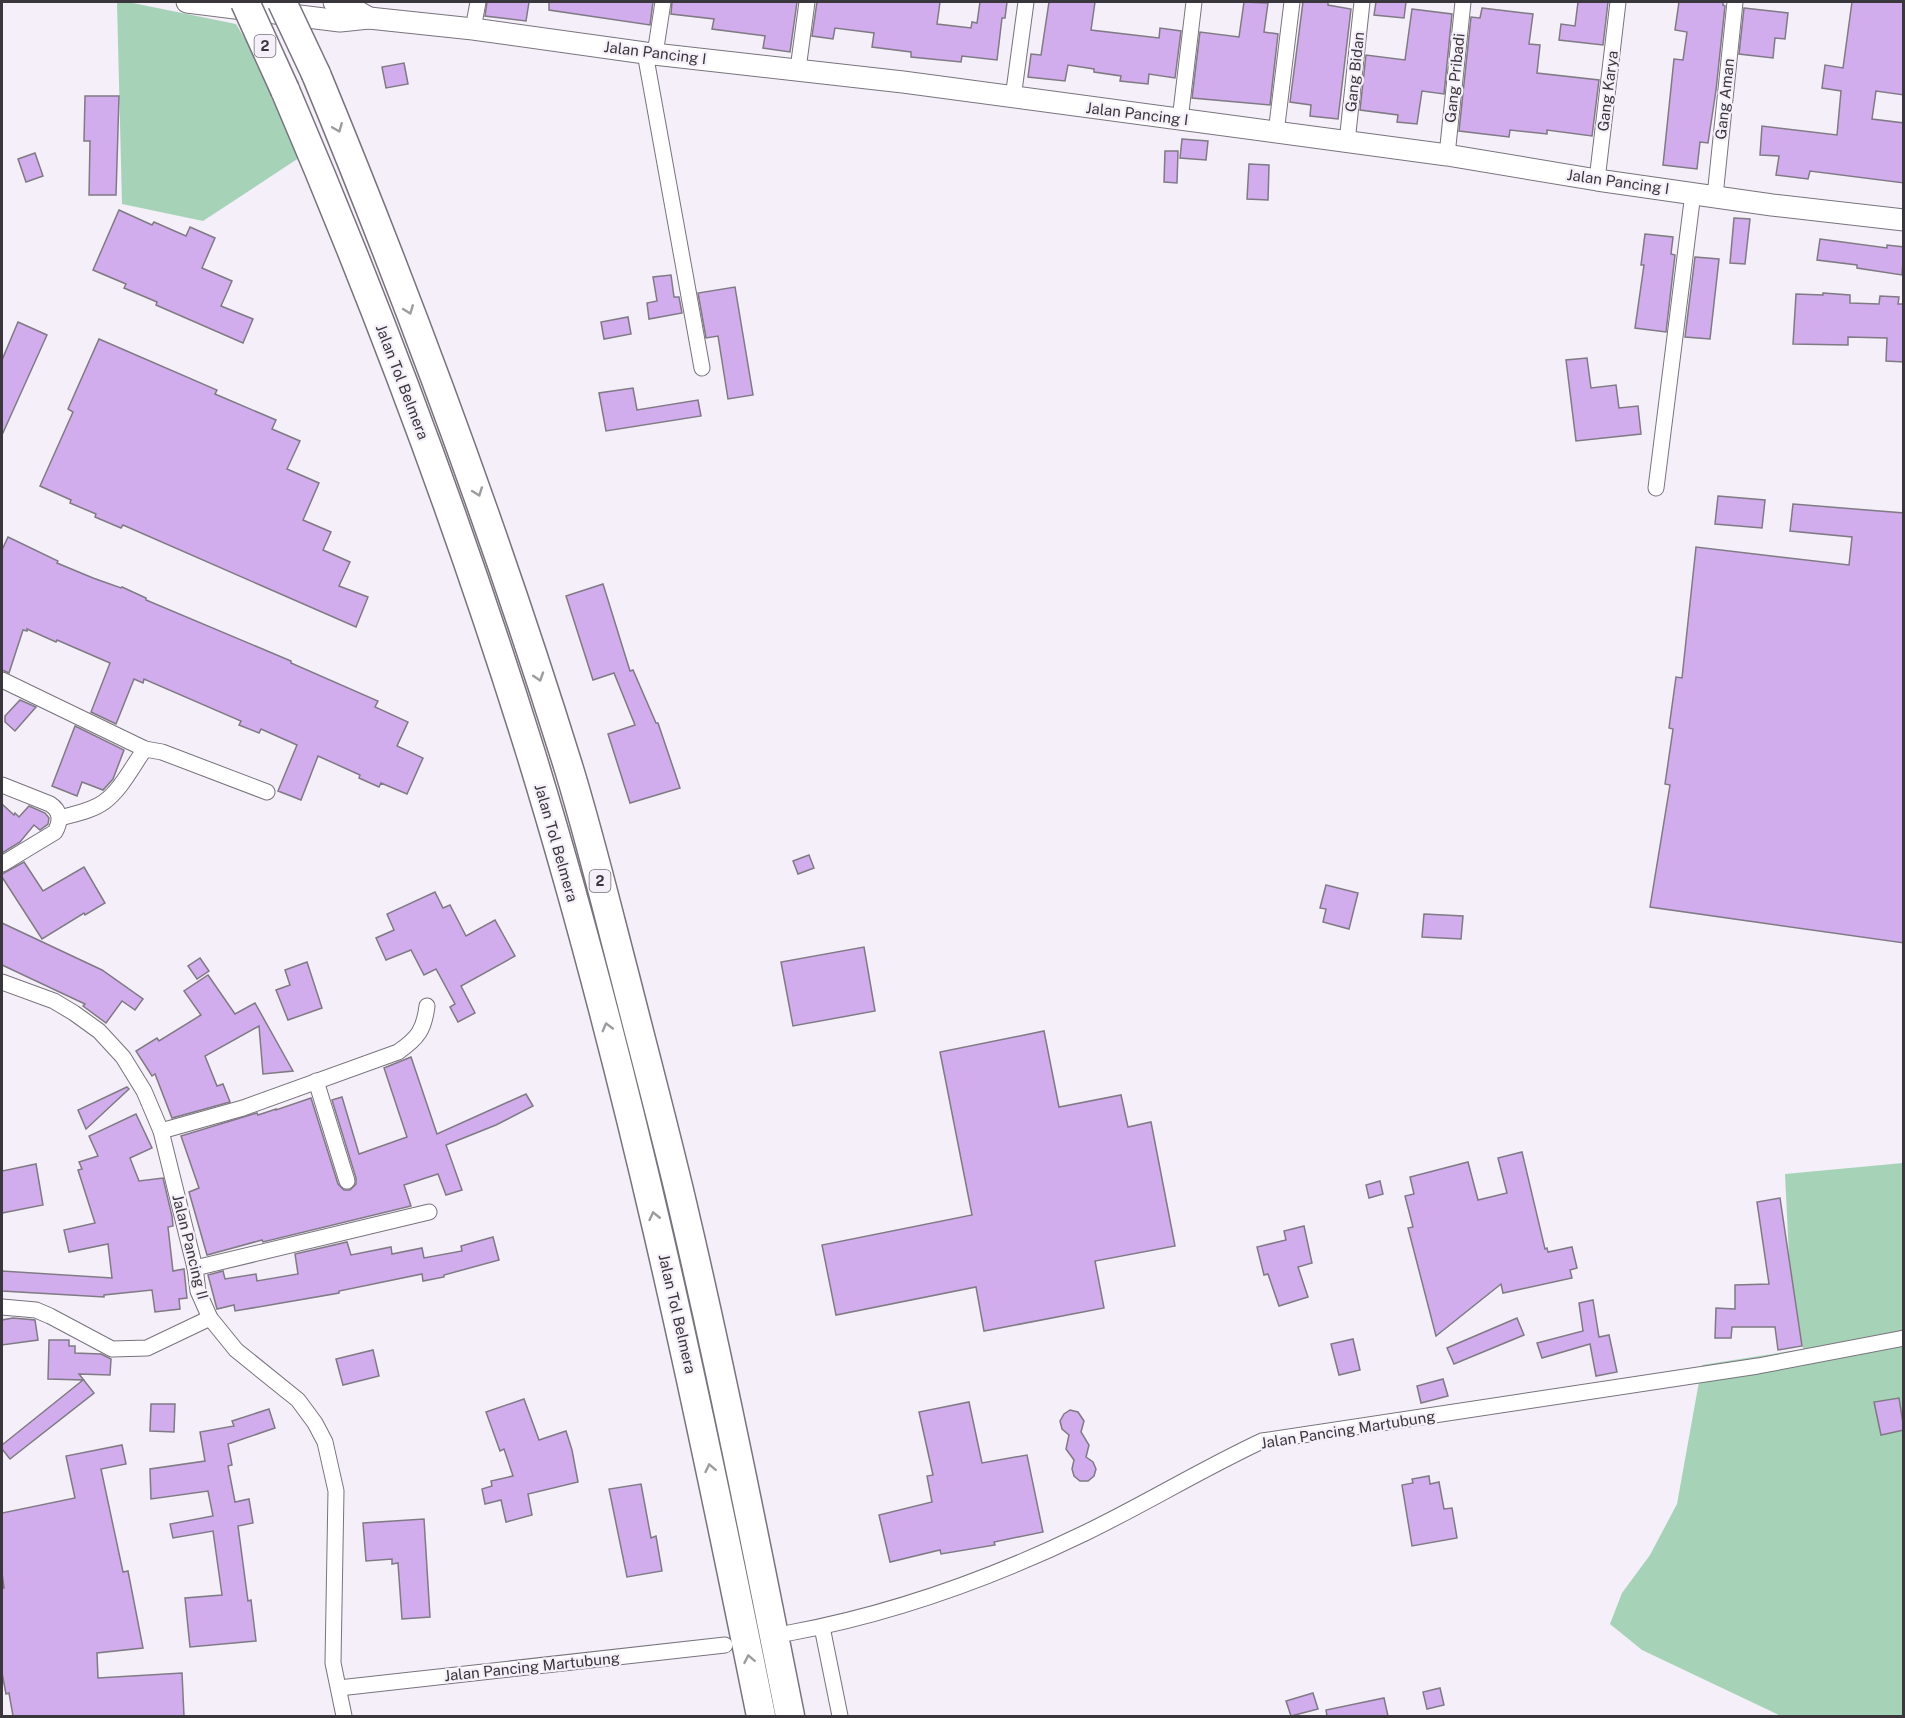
<svg xmlns="http://www.w3.org/2000/svg" width="1905" height="1718" viewBox="0 0 1905 1718" font-family="'Public Sans',sans-serif">
<style>
.green{fill:#a6d3b7}
.building{fill:#d2aded;stroke:#7f7a83;stroke-width:1.5}
.lines{fill:none;stroke-linecap:round;stroke-linejoin:round}
.street-casing{stroke:#78737c;stroke-width:17}
.secondary-casing{stroke:#78737c;stroke-width:23}
.highway-casing{stroke:#78737c;stroke-width:31}
.street{stroke:#fff;stroke-width:15}
.secondary{stroke:#fff;stroke-width:21}
.highway{stroke:#fff;stroke-width:28}
.highway-bridge-casing{stroke:#78737c;stroke-width:31;stroke-linecap:butt}
.highway-bridge{stroke:#fff;stroke-width:28}
.oneway{stroke:#9c9b9d}
.labels{text-anchor:middle;stroke-width:4.5;stroke-linejoin:round;paint-order:stroke}
.shield{fill:#f4eff9;stroke:#716e74;stroke-width:1.5}
.shield-label{font-size:14px;font-weight:bold;fill:#39373b}
.street-label{font-size:15px;fill:#39373b;stroke:#f4eff9}
</style>
<rect width="100%" height="100%" fill="#f4eff9"/>
<g class="green">
<path d="M117,2H128L236,24L311,150L203,221L122,204Z"/>
<path d="M1903,1163V1716H1781L1642,1650L1610,1624L1622,1593L1650,1555L1677,1504L1702,1365L1803,1349L1789,1257L1785,1174Z"/>
</g>
<g class="building">
<path d="M487,2H529L526,21L485,16Z"/>
<path d="M549,2H653L650,25L549,10Z"/>
<path d="M672,2H797L790,52L763,48L765,36L712,29L714,19L671,14Z"/>
<path d="M817,2H940L937,24L971,28L972,22L977,23L980,2H1007L1005,18H1002L997,60L962,56L961,62L911,57V52L872,47L874,33L835,28L833,39L812,36Z"/>
<path d="M1049,2H1095L1091,30L1159,38L1160,28L1181,31L1175,78L1149,74L1148,84L1120,81L1121,76L1094,72V69L1068,65L1065,81L1028,77L1031,54L1041,55Z"/>
<path d="M1244,2L1268,3L1264,32L1278,34L1270,105L1192,98L1200,32L1239,37Z"/>
<path d="M1303,2H1328V5L1351,9L1338,119L1310,116L1311,105L1290,102Z"/>
<path d="M1376,2H1406L1404,18L1374,15Z"/>
<path d="M1578,2H1608L1603,45L1559,40L1561,24L1575,26Z"/>
<path d="M1679,2H1723V5L1725,6L1716,90L1708,143L1700,142L1697,169L1663,165L1674,59L1683,60L1687,32L1675,30Z"/>
<path d="M1852,2H1904V95L1876,91L1872,119L1904,123V183L1810,171L1808,179L1776,175L1779,156L1760,155L1762,126L1837,135L1841,91L1822,88L1825,65L1843,68Z"/>
<path d="M1482,8L1533,14L1529,44L1540,45L1537,73L1599,80L1592,136L1547,130V134L1510,130L1509,137L1459,131L1471,17L1480,18Z"/>
<path d="M1744,8L1788,13L1785,39L1775,38L1773,58L1739,54Z"/>
<path d="M1412,9L1452,14L1444,94L1422,91L1417,124L1397,122L1398,115L1360,110L1366,55L1405,60Z"/>
<path d="M404,63L408,84L386,88L382,67Z"/>
<path d="M85,96H119L116,195H89L90,141H84Z"/>
<path d="M1182,139L1208,141L1206,160L1180,158Z"/>
<path d="M1165,151H1178L1177,183L1164,182Z"/>
<path d="M35,153L43,176L26,182L18,159Z"/>
<path d="M1249,164L1269,165L1268,200L1247,199Z"/>
<path d="M119,210L152,225L154,222L186,236L190,227L215,238L202,268L232,281L221,306L253,319L243,343L156,305L157,302L124,288L126,284L93,270Z"/>
<path d="M1734,218L1750,219L1745,264L1730,263Z"/>
<path d="M1645,234L1673,237L1671,254L1675,255L1666,332L1635,328L1644,265H1641Z"/>
<path d="M1820,239L1887,248V245L1904,247L1902,275L1857,268V265L1817,260Z"/>
<path d="M1695,257L1719,259L1710,339L1685,337Z"/>
<path d="M671,275L674,297H679L682,313L649,319L647,303L657,301L653,277Z"/>
<path d="M735,287L753,395L728,399L718,336L706,338L698,293Z"/>
<path d="M1823,293L1850,295V303L1879,304L1880,296L1899,297L1898,304H1904V362L1886,361L1887,338L1848,337V345L1793,344L1796,294L1823,295Z"/>
<path d="M628,317L631,334L604,339L601,322Z"/>
<path d="M18,322L47,335L2,435V360Z"/>
<path d="M99,339L217,390L215,394L276,420L272,429L300,441L287,469L319,483L303,520L331,532L323,550L350,562L339,586L368,597L356,627L123,525L121,528L95,517L96,514L70,503L71,500L40,486L73,412L68,409Z"/>
<path d="M1587,358L1591,388L1616,385L1619,408L1638,406L1641,434L1576,441L1566,360Z"/>
<path d="M633,388L637,410L698,400L701,416L606,431L599,393Z"/>
<path d="M1718,496L1765,500L1762,528L1715,524Z"/>
<path d="M1793,504L1904,513V943L1650,907L1670,785L1665,784L1673,729L1669,728L1676,677L1682,678L1696,547L1849,565L1852,537L1790,531Z"/>
<path d="M8,537L58,561L57,563L93,578L121,588L122,587L146,598V600L291,661V663L378,701L375,707L408,722L397,746L423,758L407,794L381,783L379,787L359,778L360,775L318,756L301,800L278,791L297,745L261,729L259,733L239,725L241,721L144,679L143,683L134,679L116,724L91,712L110,663L57,640L56,642L27,629V631L23,630L9,673L2,670V550Z"/>
<path d="M603,584L630,671L633,670L656,723H658L680,788L630,803L608,734L635,725L614,673L593,680L566,596Z"/>
<path d="M20,700L36,707L15,731L5,722V716Z"/>
<path d="M75,726L124,750L113,779L103,790L82,782L77,796L52,786Z"/>
<path d="M2,804L14,815L15,813L19,817L29,806L45,813L49,818L48,824L40,830L34,825L20,842L2,853Z"/>
<path d="M809,855L814,868L798,874L793,861Z"/>
<path d="M24,862L43,891L84,867L105,903L85,915L84,913L42,939L2,877V874Z"/>
<path d="M1326,885L1358,893L1349,929L1323,922L1326,909L1320,908Z"/>
<path d="M435,892L443,908L450,905L466,936L495,920L515,956L461,986L475,1013L458,1022L450,1007L455,1004L436,969L424,975L411,950L386,960L376,938L394,930L387,914Z"/>
<path d="M1424,914L1463,916L1461,939L1422,937Z"/>
<path d="M2,923L102,970L143,999L135,1010L122,1001L106,1023L83,1006L85,1004L2,965Z"/>
<path d="M864,947L875,1011L793,1026L781,962Z"/>
<path d="M200,958L209,971L197,979L188,966Z"/>
<path d="M307,962L322,1008L288,1020L276,990L290,985L285,970Z"/>
<path d="M208,975L235,1014L255,1003L293,1071L263,1074L259,1026L205,1056L217,1086L223,1084L230,1102L172,1118L155,1074L152,1076L136,1051L157,1038L159,1041L201,1015L184,991Z"/>
<path d="M1044,1031L1059,1107L1121,1095L1128,1127L1151,1122L1175,1246L1095,1261L1104,1308L984,1331L976,1287L836,1315L822,1245L972,1215L940,1052Z"/>
<path d="M411,1057L437,1134L526,1094L533,1106L496,1125L446,1145L462,1190L446,1195L438,1174L404,1185L411,1206L263,1242L262,1240L207,1255L189,1192L199,1188L181,1136L257,1113L258,1115L276,1109V1110L311,1098L338,1184L344,1190H350L356,1184V1178L332,1100L342,1097L359,1154L407,1137L384,1068Z"/>
<path d="M127,1087L129,1089L86,1129L78,1110Z"/>
<path d="M136,1114L152,1148L130,1158L139,1181L163,1178L172,1216L173,1226L168,1227L173,1271L184,1269L187,1298L179,1299L180,1309L155,1312L152,1290L104,1295V1297L2,1291V1271L112,1278L108,1244L69,1252L64,1230L95,1223L78,1170L82,1169L79,1162L98,1156L89,1136Z"/>
<path d="M1522,1152L1545,1249L1547,1248L1548,1252L1572,1247L1577,1268L1570,1270L1572,1278L1503,1293L1501,1284L1436,1336L1408,1228L1413,1227L1405,1196L1414,1194L1410,1177L1468,1162L1478,1200L1507,1193L1498,1158Z"/>
<path d="M36,1164L43,1205L2,1213V1171Z"/>
<path d="M1380,1181L1383,1194L1369,1198L1366,1185Z"/>
<path d="M1780,1198L1802,1346L1778,1350L1775,1327H1732L1731,1338H1715L1716,1308L1735,1309V1285L1769,1284L1757,1202Z"/>
<path d="M1304,1226L1312,1263L1298,1267L1308,1297L1279,1306L1268,1274L1264,1275L1257,1247L1286,1240L1284,1231Z"/>
<path d="M493,1237L499,1260L444,1275V1277L423,1281L422,1274L339,1291V1293L235,1311L234,1305L217,1309L208,1275L223,1271L225,1279L256,1274L257,1281L298,1274L295,1254L347,1242L351,1255L391,1247L392,1254L422,1248L424,1258L462,1251L461,1246Z"/>
<path d="M1593,1300L1599,1337L1609,1335L1617,1372L1596,1376L1590,1344L1542,1358L1537,1343L1583,1331L1579,1303Z"/>
<path d="M13,1318L35,1320L38,1340L2,1345V1320Z"/>
<path d="M1517,1318L1524,1335L1454,1364L1447,1348Z"/>
<path d="M1353,1339L1360,1370L1339,1375L1331,1344Z"/>
<path d="M49,1340H69V1346H75V1353L101,1354L111,1359L110,1375L79,1374L94,1393L10,1459L2,1449V1445L83,1380L48,1379Z"/>
<path d="M373,1350L379,1376L343,1385L336,1359Z"/>
<path d="M1443,1379L1448,1396L1421,1403L1417,1386Z"/>
<path d="M1899,1398L1904,1430L1881,1435L1874,1402Z"/>
<path d="M524,1399L539,1440L566,1431L572,1450L578,1482L528,1494L532,1515L506,1522L501,1500L485,1504L482,1489L492,1486L491,1481L513,1476L504,1449L500,1451L486,1412Z"/>
<path d="M969,1402L982,1463L1027,1455L1043,1532L994,1542L995,1545L941,1554L940,1550L890,1562L879,1515L932,1502L927,1476L933,1475L919,1412Z"/>
<path d="M151,1404H175L174,1432L150,1431Z"/>
<path d="M269,1409L275,1428L228,1444L232,1465L228,1466L235,1502L249,1499L253,1523L238,1526L248,1601L251,1600L256,1641L190,1647L185,1598L222,1595L213,1531L173,1538L170,1524L213,1516L208,1491L151,1499L150,1469L205,1461L200,1432L234,1426L232,1421Z"/>
<path d="M1070,1410L1078,1412L1084,1421L1081,1432L1089,1445L1086,1457L1093,1462L1096,1469L1094,1476L1088,1481H1080L1074,1476L1072,1469L1074,1460L1066,1449L1069,1435L1062,1429L1060,1421L1064,1414Z"/>
<path d="M122,1445L126,1464L101,1469L123,1572L128,1571L143,1648L97,1653L98,1678L182,1673L184,1716H13L9,1693L6,1694L2,1673V1588H4L2,1573V1513L75,1498L66,1456Z"/>
<path d="M1429,1476L1430,1484L1439,1482L1444,1509L1452,1508L1457,1538L1412,1546L1402,1485L1413,1483L1412,1479Z"/>
<path d="M641,1484L651,1538L656,1536L662,1571L627,1577L609,1489Z"/>
<path d="M424,1519L430,1617L402,1619L398,1563L392,1564V1559L366,1561L363,1523Z"/>
<path d="M1440,1688L1444,1705L1427,1709L1423,1692Z"/>
<path d="M1313,1693L1318,1709L1291,1716L1286,1701Z"/>
<path d="M1384,1698L1388,1716H1327L1326,1710Z"/>
</g>
<g class="lines">
<defs>
<g id="street">
<path d="M473,29L478,2"/>
<path d="M645,53L702,368"/>
<path d="M655,54L663,2"/>
<path d="M798,69L807,2"/>
<path d="M1013,98L1026,2"/>
<path d="M1180,120L1194,2"/>
<path d="M1276,133L1292,2"/>
<path d="M1347,142L1362,2"/>
<path d="M1447,155L1463,2"/>
<path d="M1597,180L1618,2"/>
<path d="M1715,196L1735,2"/>
<path d="M1656,488L1693,193"/>
<path d="M2,680L145,749"/>
<path d="M2,785L50,804C61,811 61,821 55,832L2,864"/>
<path d="M60,818C74,814 92,811 104,802C121,790 133,765 145,749L162,752L267,792"/>
<path d="M2,982L54,1001L74,1013L99,1031L123,1057L144,1091L161,1131L195,1268L198,1291L210,1318L236,1350L298,1400L315,1423L325,1442L336,1491L333,1663L344,1716"/>
<path d="M316,1081L347,1181"/>
<path d="M161,1131L243,1108L398,1052C418,1038 424,1030 427,1006"/>
<path d="M195,1268L429,1212"/>
<path d="M2,1307L36,1310L50,1316L112,1349L147,1348L210,1318"/>
<path d="M822,1627L840,1716"/>
<path d="M789,1633C892,1614 990,1579 1085,1533C1145,1504 1202,1469 1262,1441L1758,1366L1904,1338"/>
<path d="M339,1688L725,1645"/>
</g>
<g id="secondary">
<path d="M187,2L340,21L369,18L473,29L645,53L903,82L1447,155L1597,180L1772,205L1904,220"/>
<path d="M334,2L345,4L369,18"/>
</g>
<g id="highway">
<path d="M316,74C410,302 496,534 569,769C590,838 607,908 625,977C644,1052 664,1127 682,1203C722,1373 756,1545 790,1716"/>
<path d="M285,90C378,307 461,529 531,754C628,1070 696,1393 761,1716"/>
</g>
</defs>
<use href="#street" class="street-casing"/>
<use href="#secondary" class="secondary-casing"/>
<use href="#highway" class="highway-casing"/>
<use href="#street" class="street"/>
<use href="#secondary" class="secondary"/>
<use href="#highway" class="highway"/>
<defs>
<g id="highway-bridge">
<path d="M245,2L285,90"/>
<path d="M282,2L316,74"/>
</g>
</defs>
<use href="#highway-bridge" class="highway-bridge-casing"/>
<use href="#highway-bridge" class="highway-bridge"/>
</g>
<defs><path id="oneway-chevron" d="M-2-3.5L2.5 0L-2 3.5" fill="none" stroke-width="1.6" stroke-linecap="round" stroke-linejoin="round" transform="scale(1.5)"/></defs>
<g class="oneway">
<use href="#oneway-chevron" transform="translate(338 128) rotate(68)"/>
<use href="#oneway-chevron" transform="translate(409 310) rotate(69)"/>
<use href="#oneway-chevron" transform="translate(478 492) rotate(70)"/>
<use href="#oneway-chevron" transform="translate(539 677) rotate(72)"/>
<use href="#oneway-chevron" transform="translate(607 1027) rotate(-105)"/>
<use href="#oneway-chevron" transform="translate(654 1216) rotate(-103)"/>
<use href="#oneway-chevron" transform="translate(710 1468) rotate(-102)"/>
<use href="#oneway-chevron" transform="translate(749 1659) rotate(-101)"/>
</g>
<g class="labels">
<g class="shield">
<rect x="254.5" y="35" width="21" height="22" rx="4.5"/>
<rect x="589.5" y="870" width="21" height="22" rx="4.5"/>
</g>
<g class="shield-label">
<text x="265" y="51">2</text>
<text x="600" y="886">2</text>
</g>
<g class="street-label">
<text transform="translate(655 53) rotate(7)" y="5">Jalan Pancing I</text>
<text transform="translate(1355 72) rotate(-84)" y="5">Gang Bidan</text>
<text transform="translate(1455 78) rotate(-84)" y="5">Gang Pribadi</text>
<text transform="translate(1608 91) rotate(-83)" y="5">Gang Karya</text>
<text transform="translate(1725 99) rotate(-84)" y="5">Gang Aman</text>
<text transform="translate(1137 114) rotate(7)" y="5">Jalan Pancing I</text>
<text transform="translate(1618 182) rotate(8)" y="5">Jalan Pancing I</text>
<text transform="translate(402 382) rotate(69)" y="5">Jalan Tol Belmera</text>
<text transform="translate(556 843) rotate(74)" y="5">Jalan Tol Belmera</text>
<text transform="translate(190 1247) rotate(76)" y="5">Jalan Pancing II</text>
<text transform="translate(677 1314) rotate(77)" y="5">Jalan Tol Belmera</text>
<text transform="translate(1348 1430) rotate(-9)" y="5">Jalan Pancing Martubung</text>
<text transform="translate(532 1667) rotate(-6)" y="5">Jalan Pancing Martubung</text>
</g>
</g>
<rect width="1905" height="1718" fill="none" stroke="#39373b" stroke-width="6"/>
</svg>
